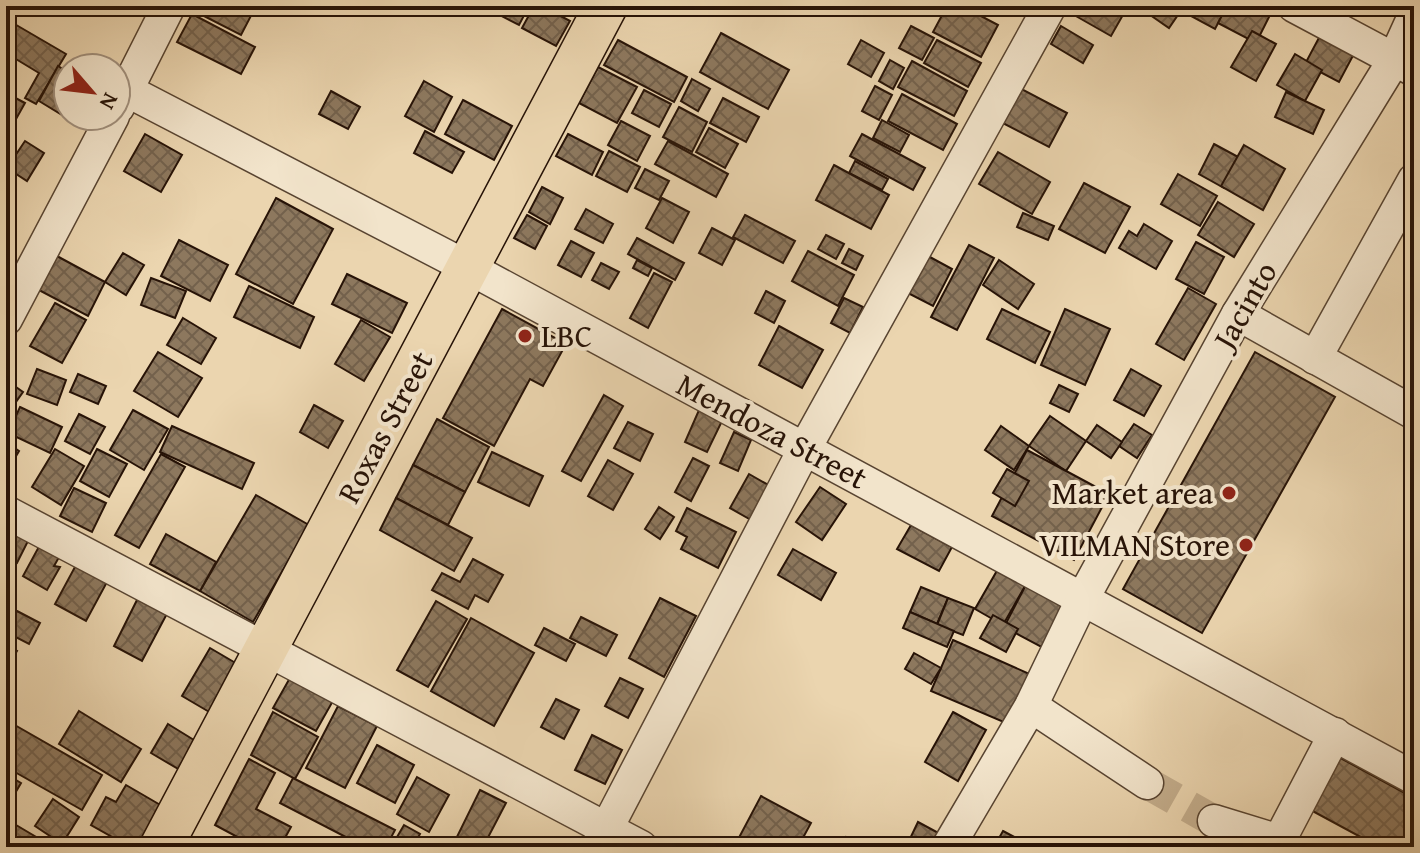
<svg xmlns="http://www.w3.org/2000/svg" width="1420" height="853" viewBox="0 0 1420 853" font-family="'Gentium Book Plus',serif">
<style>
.building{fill:url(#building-cross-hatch);stroke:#271307;stroke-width:2}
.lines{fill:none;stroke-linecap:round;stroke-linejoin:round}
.minor-tunnel{stroke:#c4ae8d;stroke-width:32;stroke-dasharray:32 16;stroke-linecap:butt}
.minor-casing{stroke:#584431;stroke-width:35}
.major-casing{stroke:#271307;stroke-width:45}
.minor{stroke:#f2e4cb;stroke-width:32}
.major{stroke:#ebd5af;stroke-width:42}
.poi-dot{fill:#8f2418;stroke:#f2e4cb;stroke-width:3}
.labels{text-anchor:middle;stroke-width:8;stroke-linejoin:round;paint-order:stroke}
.street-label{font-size:32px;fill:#271307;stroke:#f2e4cb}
.poi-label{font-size:32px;fill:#271307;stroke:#f2e4cb;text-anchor:end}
</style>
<defs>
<pattern id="building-cross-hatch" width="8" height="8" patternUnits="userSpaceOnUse" patternTransform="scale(2)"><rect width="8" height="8" fill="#8d785e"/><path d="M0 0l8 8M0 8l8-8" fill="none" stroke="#73614c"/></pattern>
</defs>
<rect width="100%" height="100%" fill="#ebd5af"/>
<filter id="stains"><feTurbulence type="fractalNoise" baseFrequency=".0025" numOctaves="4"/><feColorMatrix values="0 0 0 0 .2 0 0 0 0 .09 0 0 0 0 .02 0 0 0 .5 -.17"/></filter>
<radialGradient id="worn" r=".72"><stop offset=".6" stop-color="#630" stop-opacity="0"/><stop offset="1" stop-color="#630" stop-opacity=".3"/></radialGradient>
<g class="building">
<path d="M204,6H247L254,10L241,35L200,14Z"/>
<path d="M497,6H529L519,25L494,12Z"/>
<path d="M534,6H542L570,21L556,46L522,28Z"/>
<path d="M947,6H962L998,25L981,57L933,32Z"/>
<path d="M1070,6H1128L1111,36L1067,11Z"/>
<path d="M1141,6H1184L1169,28L1140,8Z"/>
<path d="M1182,6H1227L1215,29L1180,10Z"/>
<path d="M1227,6H1257L1271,13L1256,43L1218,23Z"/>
<path d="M192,14L255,47L241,74L177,42Z"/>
<path d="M6,19L66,54L36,104L25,98L39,73L6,53Z"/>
<path d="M911,26L934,38L922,60L899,48Z"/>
<path d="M1061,26L1093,45L1083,63L1051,44Z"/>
<path d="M1252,31L1276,44L1256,81L1231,67Z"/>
<path d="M1322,32L1356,50L1339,82L1305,64Z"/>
<path d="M721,33L789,70L768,109L700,72Z"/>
<path d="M618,40L687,77L674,102L604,65Z"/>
<path d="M861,40L884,53L871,77L848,64Z"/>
<path d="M937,40L981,63L968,87L924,63Z"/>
<path d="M1295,54L1322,70L1305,101L1277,85Z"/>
<path d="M890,60L904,68L893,89L879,81Z"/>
<path d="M912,61L967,91L954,116L898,87Z"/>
<path d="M58,66L68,72L67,118L39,101Z"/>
<path d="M598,67L637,87L617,123L579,103Z"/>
<path d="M692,79L710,89L698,111L681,101Z"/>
<path d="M424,81L452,97L434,132L405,116Z"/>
<path d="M1014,85L1067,113L1049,147L995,119Z"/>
<path d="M875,86L892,95L879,120L862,111Z"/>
<path d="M644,90L671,104L659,127L632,113Z"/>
<path d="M331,91L360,107L348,129L319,114Z"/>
<path d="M1286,92L1324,110L1313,134L1275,117Z"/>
<path d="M6,93L25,103L6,137Z"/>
<path d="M902,94L957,124L943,150L888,121Z"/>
<path d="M723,98L759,117L746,142L710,123Z"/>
<path d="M463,100L512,126L494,160L445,134Z"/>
<path d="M679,107L707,122L692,152L663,137Z"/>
<path d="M882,120L909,135L900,152L873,138Z"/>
<path d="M621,121L650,136L637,161L608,145Z"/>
<path d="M709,128L738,144L725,168L696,152Z"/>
<path d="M425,131L464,152L452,173L414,153Z"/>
<path d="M145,134L182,155L161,192L124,171Z"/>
<path d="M568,134L603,152L592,175L556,156Z"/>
<path d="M862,134L925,168L913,190L850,156Z"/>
<path d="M25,141L44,153L27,181L7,168Z"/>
<path d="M668,141L728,174L716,197L655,164Z"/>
<path d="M1214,144L1240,158L1224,188L1199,174Z"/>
<path d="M1244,145L1285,169L1263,210L1221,186Z"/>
<path d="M609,151L640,167L627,192L596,176Z"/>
<path d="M998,152L1050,182L1032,214L979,184Z"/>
<path d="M855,161L888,179L882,190L849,173Z"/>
<path d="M834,165L889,195L871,229L816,200Z"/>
<path d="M645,169L669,181L659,200L635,188Z"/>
<path d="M1178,174L1217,196L1200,226L1161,204Z"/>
<path d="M1084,183L1130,207L1105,253L1059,229Z"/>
<path d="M542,187L563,198L550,224L529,212Z"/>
<path d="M276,198L333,229L293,304L236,274Z"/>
<path d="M662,198L689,212L673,243L646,228Z"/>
<path d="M1218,202L1254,224L1234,257L1198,235Z"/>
<path d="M586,209L613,224L603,243L575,229Z"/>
<path d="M1023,213L1054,226L1048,240L1017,227Z"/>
<path d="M527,215L547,226L535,249L514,238Z"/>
<path d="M745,215L795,241L783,263L733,237Z"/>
<path d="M1144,224L1172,241L1156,269L1119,248L1129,231L1137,236Z"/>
<path d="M712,228L735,240L722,265L699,253Z"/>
<path d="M826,235L844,244L836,259L818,249Z"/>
<path d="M637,238L684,263L675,280L628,254Z"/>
<path d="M179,240L228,265L210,301L161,276Z"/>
<path d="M571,241L594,253L581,277L558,265Z"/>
<path d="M1196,242L1224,257L1204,294L1176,279Z"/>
<path d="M969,245L994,258L957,330L931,317Z"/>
<path d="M849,249L863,256L856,270L842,263Z"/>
<path d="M808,251L854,275L838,306L792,281Z"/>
<path d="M123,253L144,265L126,295L105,282Z"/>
<path d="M55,255L105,282L88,316L37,289Z"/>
<path d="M928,256L952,269L933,306L908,293Z"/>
<path d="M637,260L652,268L648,276L633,268Z"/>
<path d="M999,260L1034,284L1018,309L983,285Z"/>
<path d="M601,263L619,272L609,289L592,280Z"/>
<path d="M654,273L672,282L648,328L630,318Z"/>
<path d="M347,274L407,303L392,333L332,304Z"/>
<path d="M151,278L186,291L175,318L141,305Z"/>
<path d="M249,286L314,317L300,348L234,317Z"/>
<path d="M1188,288L1216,304L1184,360L1156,344Z"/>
<path d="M766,291L785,301L774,323L755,313Z"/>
<path d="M844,298L863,307L850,333L831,323Z"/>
<path d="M55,303L86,320L62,363L30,346Z"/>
<path d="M502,309L566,344L543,386L530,379L494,446L443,418Z"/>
<path d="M1002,309L1050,332L1035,363L987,339Z"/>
<path d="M1065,309L1110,329L1085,385L1041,365Z"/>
<path d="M183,318L216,338L201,364L167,345Z"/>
<path d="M361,320L390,337L364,381L335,364Z"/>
<path d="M779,326L823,350L802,388L759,365Z"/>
<path d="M158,352L202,378L178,417L134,391Z"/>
<path d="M1255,352L1335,397L1202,633L1123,589Z"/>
<path d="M37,369L66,380L57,405L27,394Z"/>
<path d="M1131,369L1161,386L1144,416L1114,400Z"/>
<path d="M78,374L106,386L98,404L70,392Z"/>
<path d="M6,380L23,392L6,416Z"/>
<path d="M1059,385L1078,394L1069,412L1050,403Z"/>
<path d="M604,395L623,406L581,481L562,471Z"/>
<path d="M314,405L343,421L328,448L300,432Z"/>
<path d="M20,407L62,427L50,453L8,433Z"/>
<path d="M133,410L168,429L144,470L110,450Z"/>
<path d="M699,410L722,421L707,452L685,442Z"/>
<path d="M79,414L105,427L90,454L65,441Z"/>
<path d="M1050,416L1086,441L1066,471L1029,446Z"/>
<path d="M437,419L489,447L465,492L413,465Z"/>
<path d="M628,422L653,434L640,461L614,448Z"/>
<path d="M1134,424L1152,435L1137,458L1119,446Z"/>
<path d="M1097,425L1122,442L1111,458L1086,441Z"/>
<path d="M172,426L254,463L242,489L160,452Z"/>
<path d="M1001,426L1029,446L1014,470L985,450Z"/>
<path d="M734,432L751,440L738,471L720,463Z"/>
<path d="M6,442L19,451L6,473Z"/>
<path d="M55,449L84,466L61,505L32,487Z"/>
<path d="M97,449L127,464L109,497L80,481Z"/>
<path d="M1027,450L1109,494L1074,560L992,516Z"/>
<path d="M492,452L543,476L529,506L478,482Z"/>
<path d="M161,454L185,467L139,548L115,535Z"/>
<path d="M693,458L709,466L691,501L675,492Z"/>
<path d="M608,460L633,474L613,510L588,496Z"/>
<path d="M413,465L465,492L448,525L396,498Z"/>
<path d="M1007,469L1029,481L1015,506L993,493Z"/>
<path d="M749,474L770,486L751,520L730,508Z"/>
<path d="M820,487L846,504L822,540L796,522Z"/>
<path d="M74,488L106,503L92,532L60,516Z"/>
<path d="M256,495L309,525L253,622L200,591Z"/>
<path d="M396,498L472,538L454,571L380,530Z"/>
<path d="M659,507L674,517L660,539L645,529Z"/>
<path d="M687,508L736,532L718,568L681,549L687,537L676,531Z"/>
<path d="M6,525L30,537L17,563L6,557Z"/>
<path d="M911,525L952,547L939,571L897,549Z"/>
<path d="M166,534L216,562L200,591L150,564Z"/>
<path d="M42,541L62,552L54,566L60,567L47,590L23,576Z"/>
<path d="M793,549L836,573L821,600L778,575Z"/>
<path d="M473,559L503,575L488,602L475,595L468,609L432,590L442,573L460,582Z"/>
<path d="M1002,562L1029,579L1003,625L975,609Z"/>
<path d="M76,565L107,582L86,621L55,604Z"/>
<path d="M1029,579L1075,603L1049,651L1004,627Z"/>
<path d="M921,587L948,598L937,624L910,612Z"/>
<path d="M141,592L170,608L142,661L114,646Z"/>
<path d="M660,598L696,616L664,677L629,658Z"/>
<path d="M948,598L974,608L963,635L937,625Z"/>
<path d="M436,601L467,619L428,687L397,670Z"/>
<path d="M17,611L40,623L29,644L6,632Z"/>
<path d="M910,612L954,631L947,647L903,628Z"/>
<path d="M993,615L1018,629L1006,652L980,638Z"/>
<path d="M581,617L617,635L606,656L570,638Z"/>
<path d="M471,618L534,653L494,726L431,691Z"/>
<path d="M544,628L575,644L566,661L535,645Z"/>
<path d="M953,640L1034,676L1013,726L931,691Z"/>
<path d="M6,645L17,651L6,670Z"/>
<path d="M210,648L239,665L211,713L182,696Z"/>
<path d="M914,653L941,668L931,684L905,669Z"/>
<path d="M291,676L334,699L316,731L273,708Z"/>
<path d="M620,678L643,689L628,718L605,706Z"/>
<path d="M556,699L579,710L564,739L541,727Z"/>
<path d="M338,706L377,726L345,788L306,768Z"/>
<path d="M79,711L141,749L121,782L59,744Z"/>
<path d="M273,712L318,737L295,779L251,755Z"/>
<path d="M953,712L986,730L958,781L925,762Z"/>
<path d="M6,720L102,775L82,810L6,767Z"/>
<path d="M168,724L202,745L185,773L151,753Z"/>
<path d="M592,735L622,750L605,784L575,770Z"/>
<path d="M377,745L414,765L395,803L357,783Z"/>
<path d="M1335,755L1414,798V847H1379L1307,808Z"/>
<path d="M249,759L275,773L256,809L291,827L280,847H256L215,825Z"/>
<path d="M6,774L21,783L11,800L6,797Z"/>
<path d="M417,777L449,795L429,832L397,814Z"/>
<path d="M293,778L395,830L386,847H365L280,803Z"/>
<path d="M126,785L169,810L148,847H130L91,825L106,797L116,802Z"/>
<path d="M480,790L506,803L483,847H452Z"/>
<path d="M761,796L811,823L798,847H734Z"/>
<path d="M53,799L79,817L62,844L35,826Z"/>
<path d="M11,822L53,847H6V830Z"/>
<path d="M918,822L944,836L939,847H906Z"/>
<path d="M404,825L420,834L413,847H398L393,844Z"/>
<path d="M1003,831L1033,847H994Z"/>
<path d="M846,837L868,847H841Z"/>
</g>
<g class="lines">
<path class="minor-tunnel" d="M1147,783L1214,821"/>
<defs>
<g id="minor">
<path d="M1294,6L1414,70"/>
<path d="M126,90L469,268L1414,778"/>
<path d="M118,107L169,6"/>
<path d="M1238,314L1414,413"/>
<path d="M6,319L113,116"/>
<path d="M1315,358L1414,180"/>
<path d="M6,512L641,847"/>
<path d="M1031,706L1147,783"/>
<path d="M1214,821L1279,841L1335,734"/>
<path d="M597,847L805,448L1050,6"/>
<path d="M948,847L1031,706L1083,598L1238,314L1394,60L1414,16"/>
</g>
<path id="major" d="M161,847L606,6"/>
</defs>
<use href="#minor" class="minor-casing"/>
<use href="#major" class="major-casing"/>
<use href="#minor" class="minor"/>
<use href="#major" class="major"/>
</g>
<g class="poi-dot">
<circle cx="525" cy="336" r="8"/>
<circle cx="1229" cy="493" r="8"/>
<circle cx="1246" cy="545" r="8"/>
</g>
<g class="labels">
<g class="street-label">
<text transform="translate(1245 305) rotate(-60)" y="11">Jacinto</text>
<text transform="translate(385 427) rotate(-62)" y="11">Roxas Street</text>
<text transform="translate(772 431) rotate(28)" y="11">Mendoza Street</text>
</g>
<g class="poi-label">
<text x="541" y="347" text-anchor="start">LBC</text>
<text x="1213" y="504">Market area</text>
<text x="1230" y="556">VILMAN Store</text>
</g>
</g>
<rect width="1420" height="853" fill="none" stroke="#ebd5af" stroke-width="32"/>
<rect x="8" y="8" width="1404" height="837" fill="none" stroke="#271307" stroke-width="4"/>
<rect x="16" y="16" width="1388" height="821" fill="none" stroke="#271307" stroke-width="2"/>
<g transform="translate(92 92) rotate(118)"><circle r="38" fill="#f2e4cb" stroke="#a1907d" stroke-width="2"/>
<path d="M0-6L14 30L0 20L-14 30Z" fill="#8f2418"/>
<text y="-12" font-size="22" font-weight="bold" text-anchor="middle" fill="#271307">N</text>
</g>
<rect width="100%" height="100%" filter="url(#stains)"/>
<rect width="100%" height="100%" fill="url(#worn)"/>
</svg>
